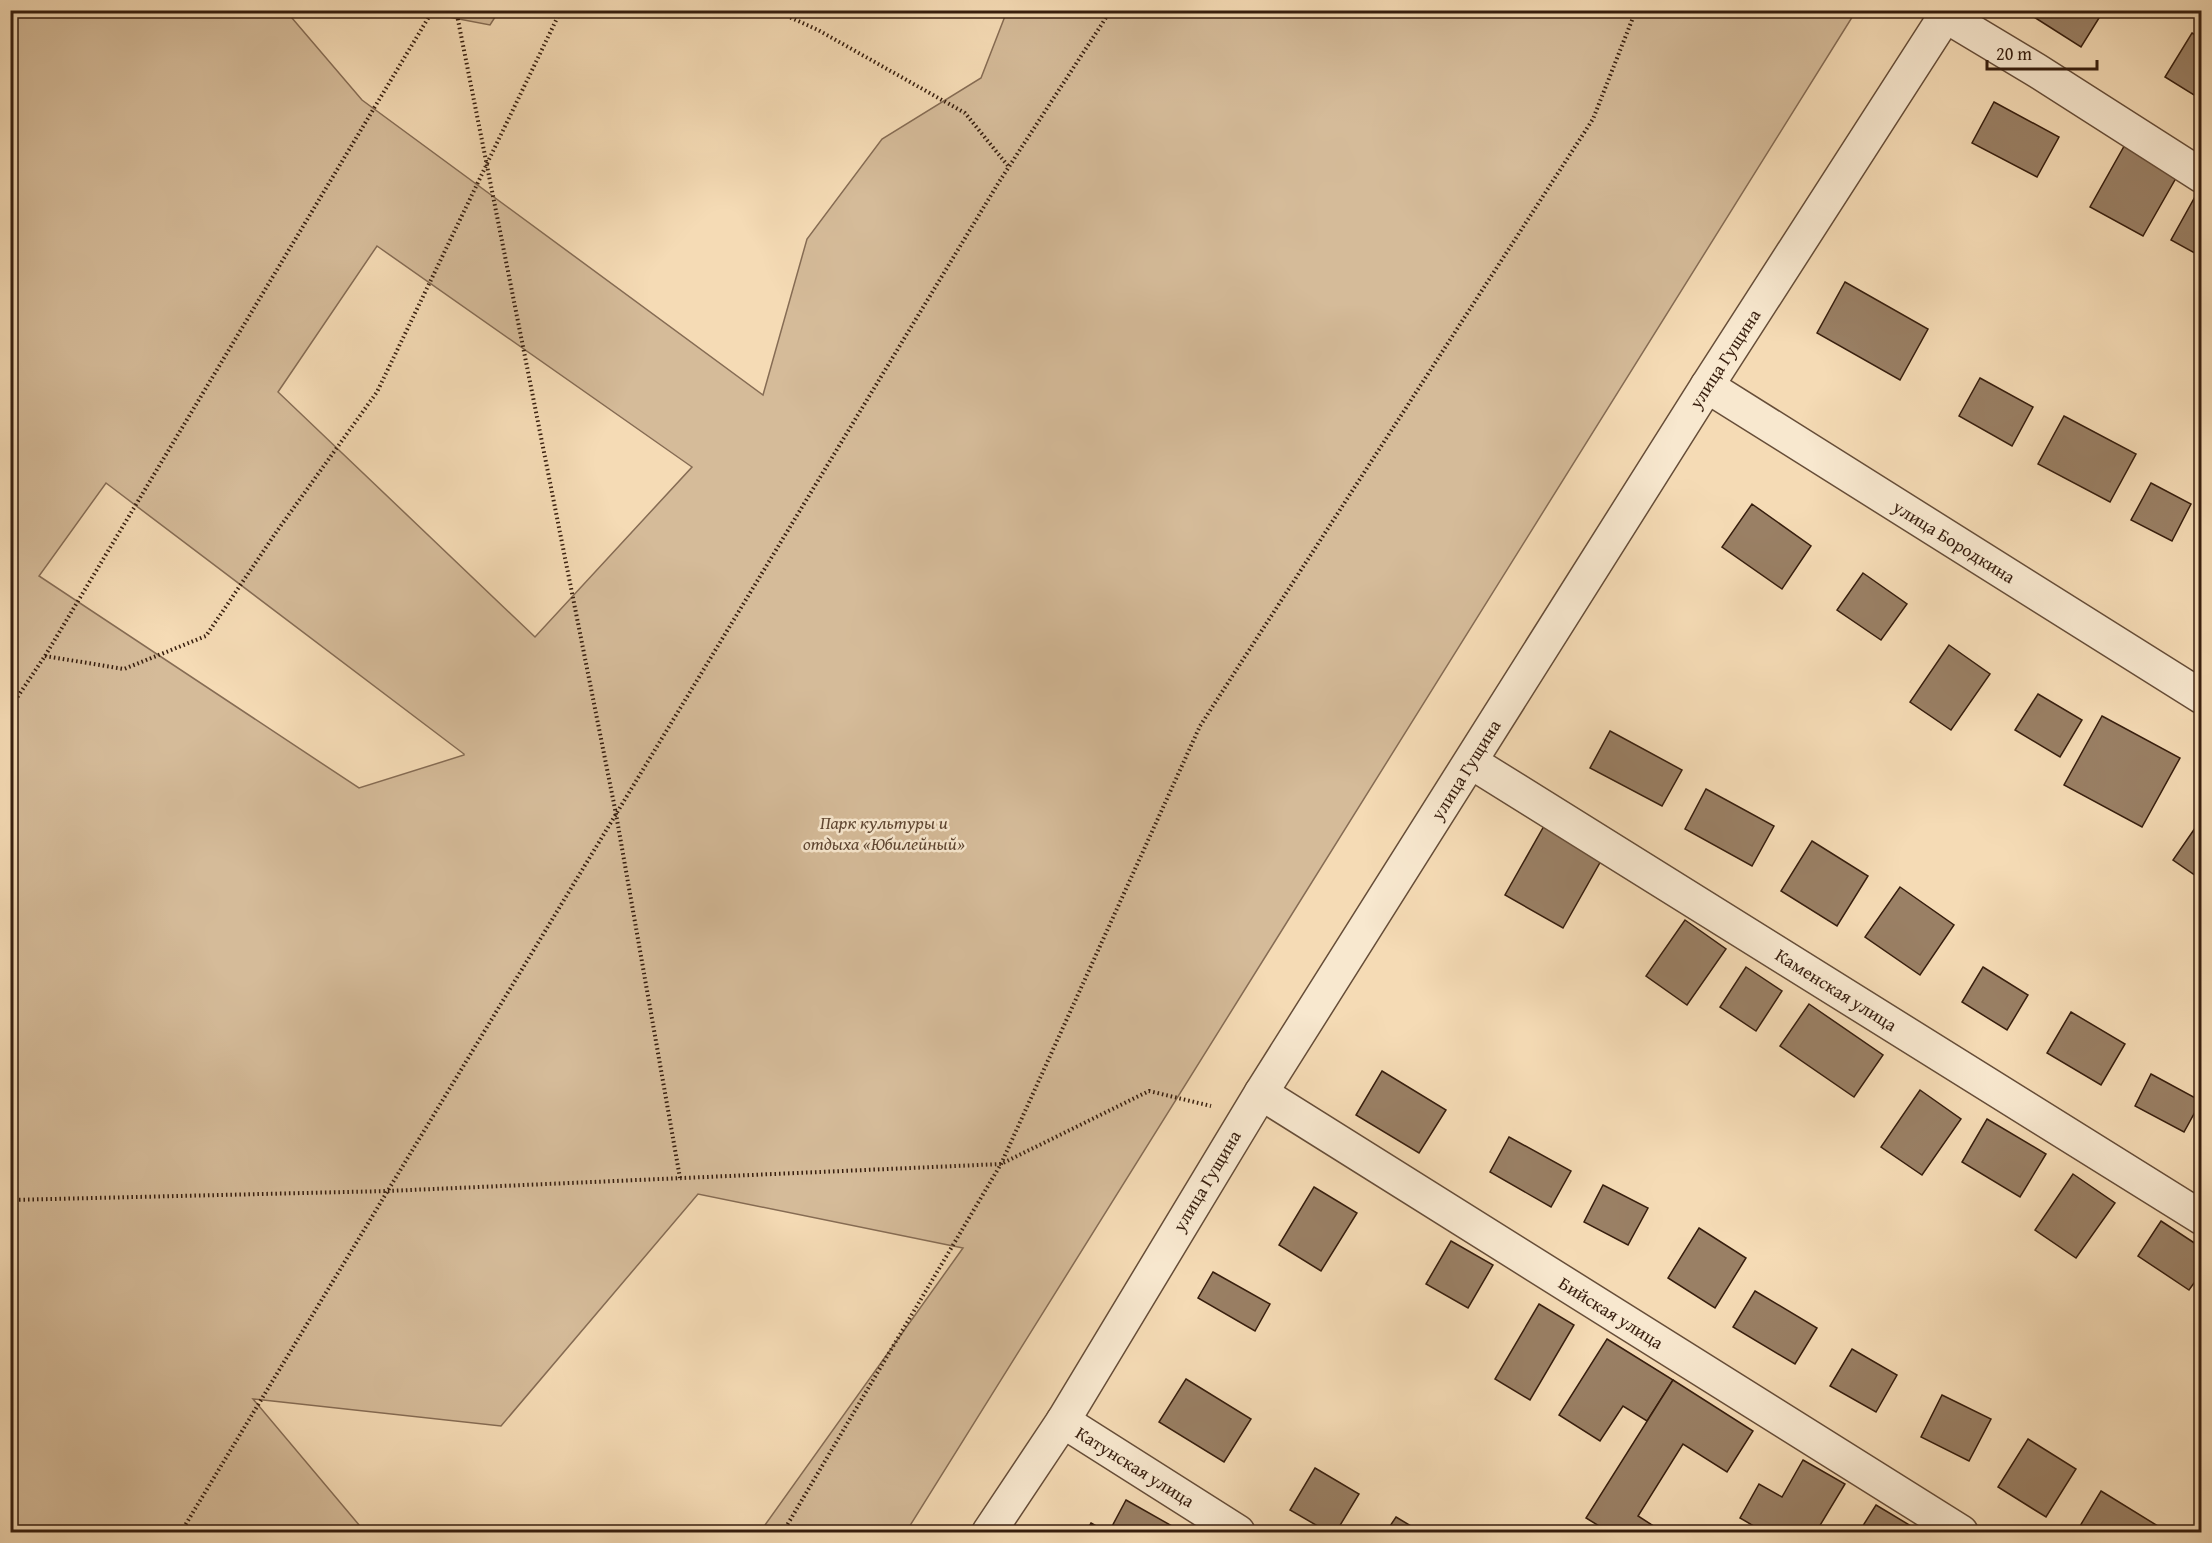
<svg xmlns="http://www.w3.org/2000/svg" width="2212" height="1543" viewBox="0 0 2212 1543" font-family="'Gentium Book Plus',serif">
<style>
.green{fill:#d5bb99;stroke:#866c54;stroke-width:1.5;fill-rule:evenodd}
.building{fill:#9a8065;stroke:#371e0e;stroke-width:1.5}
.lines{fill:none;stroke-linecap:round;stroke-linejoin:round}
.minor-casing{stroke:#664d38;stroke-width:36}
.path{stroke:#371e0e;stroke-width:4;stroke-dasharray:1.5 3;stroke-linecap:butt}
.minor{stroke:#f8e8cf;stroke-width:33}
.labels{text-anchor:middle;stroke-width:5;stroke-linejoin:round;paint-order:stroke}
.street-label{font-size:18px;fill:#371e0e;stroke:#f8e8cf}
.park-label{font-size:18px;font-style:italic;fill:#5e4531;stroke:#f8e8cf}
</style>
<rect width="100%" height="100%" fill="#f5dbb5"/>
<filter id="stains"><feTurbulence type="fractalNoise" baseFrequency=".00333" numOctaves="4"/><feColorMatrix values="0 0 0 0 .2 0 0 0 0 .09 0 0 0 0 .02 0 0 0 .5 -.17"/></filter>
<radialGradient id="worn" r=".72"><stop offset=".6" stop-color="#630" stop-opacity="0"/><stop offset="1" stop-color="#630" stop-opacity=".3"/></radialGradient>
<g class="green">
<path d="M10,11H286L362,100L763,395L807,239L882,139L981,78L1007,11H1856L906,1532H760L963,1248L698,1194L501,1426L253,1399L365,1532H11ZM377,246L692,467L535,637L278,392ZM106,483L464,754V755L359,788L39,576Z"/>
<path d="M417,11L499,10V11L490,25Z"/>
</g>
<g class="building">
<path d="M2023,10H2104L2081,47Z"/>
<path d="M2192,33L2202,39V100L2165,77Z"/>
<path d="M1994,102L2059,137L2037,177L1972,143Z"/>
<path d="M2127,141L2180,171L2143,236L2090,207Z"/>
<path d="M2196,195L2202,198V257L2171,240Z"/>
<path d="M1845,282L1928,329L1900,380L1817,333Z"/>
<path d="M1980,378L2033,407L2012,446L1959,416Z"/>
<path d="M2064,416L2136,454L2110,502L2038,464Z"/>
<path d="M2151,483L2191,504L2172,541L2131,520Z"/>
<path d="M1752,504L1811,546L1782,589L1722,547Z"/>
<path d="M1863,573L1907,604L1881,640L1837,610Z"/>
<path d="M1949,645L1990,674L1951,730L1910,702Z"/>
<path d="M2038,694L2082,720L2060,757L2015,730Z"/>
<path d="M2102,716L2180,758L2142,827L2064,785Z"/>
<path d="M1610,731L1682,770L1662,806L1590,768Z"/>
<path d="M1706,789L1774,826L1752,866L1685,829Z"/>
<path d="M2202,818V880L2173,860Z"/>
<path d="M1544,826L1602,859L1563,928L1505,895Z"/>
<path d="M1812,841L1868,876L1837,926L1781,891Z"/>
<path d="M1900,887L1954,925L1920,975L1865,937Z"/>
<path d="M1685,920L1726,949L1687,1005L1646,976Z"/>
<path d="M1746,967L1782,991L1756,1031L1720,1007Z"/>
<path d="M1983,967L2028,995L2007,1030L1962,1002Z"/>
<path d="M1809,1004L1883,1055L1854,1097L1780,1046Z"/>
<path d="M2071,1012L2125,1044L2101,1085L2047,1053Z"/>
<path d="M1382,1071L1446,1110L1419,1153L1356,1115Z"/>
<path d="M2151,1074L2201,1101L2184,1132L2135,1106Z"/>
<path d="M1920,1090L1961,1119L1922,1175L1881,1147Z"/>
<path d="M1987,1119L2046,1154L2020,1197L1962,1162Z"/>
<path d="M1509,1137L1571,1171L1551,1207L1490,1172Z"/>
<path d="M2073,1174L2115,1203L2076,1258L2035,1230Z"/>
<path d="M1603,1185L1648,1208L1628,1245L1584,1222Z"/>
<path d="M1314,1187L1357,1213L1321,1271L1279,1245Z"/>
<path d="M2161,1221L2202,1248V1272L2189,1290L2138,1256Z"/>
<path d="M1699,1228L1746,1258L1715,1308L1668,1278Z"/>
<path d="M1451,1241L1493,1265L1468,1308L1426,1284Z"/>
<path d="M1213,1272L1270,1304L1255,1331L1198,1298Z"/>
<path d="M1755,1291L1817,1328L1795,1364L1733,1327Z"/>
<path d="M1539,1304L1574,1325L1530,1400L1495,1379Z"/>
<path d="M1607,1339L1673,1380L1647,1421L1623,1406L1600,1441L1559,1415Z"/>
<path d="M1852,1349L1897,1375L1876,1412L1830,1386Z"/>
<path d="M1186,1379L1251,1419L1224,1462L1159,1422Z"/>
<path d="M1673,1380L1753,1431L1727,1472L1683,1444L1638,1516L1663,1532H1609L1586,1518Z"/>
<path d="M1942,1395L1991,1419L1969,1461L1921,1437Z"/>
<path d="M2028,1439L2076,1469L2046,1517L1998,1487Z"/>
<path d="M1803,1460L1845,1484L1816,1532H1764L1740,1518L1759,1484L1782,1497Z"/>
<path d="M1315,1468L1359,1494L1336,1532H1328L1290,1510Z"/>
<path d="M2101,1491L2166,1531L2165,1532H2080L2077,1531Z"/>
<path d="M1126,1500L1172,1526L1168,1532H1109Z"/>
<path d="M1876,1505L1921,1532H1859Z"/>
<path d="M1396,1517L1421,1532H1386Z"/>
<path d="M1091,1523L1107,1532H1086Z"/>
</g>
<g class="lines">
<defs>
<g id="minor">
<path d="M1946,16L2036,70L2202,176"/>
<path d="M1707,386L2202,697"/>
<path d="M1471,762L2202,1218"/>
<path d="M1261,1093L1961,1532"/>
<path d="M1063,1421L1238,1532"/>
<path d="M989,1532L1063,1421L1261,1093L1707,386L1949,10"/>
</g>
</defs>
<use href="#minor" class="minor-casing"/>
<g class="path">
<path d="M456,10L616,814L680,1178"/>
<path d="M774,10L818,30L965,113L1009,167"/>
<path d="M45,656L124,669L206,636L277,531L377,392L561,10"/>
<path d="M10,708L45,656L433,10"/>
<path d="M10,1200L388,1191L1001,1164L1149,1091L1211,1106"/>
<path d="M181,1532L999,182L1111,10"/>
<path d="M783,1532L1001,1164L1200,726L1593,119L1636,10"/>
</g>
<use href="#minor" class="minor"/>
</g>
<g class="labels">
<g class="street-label">
<text transform="translate(1725 359) rotate(-57)" y="6">улица Гущина</text>
<text transform="translate(1954 542) rotate(32)" y="6">улица Бородкина</text>
<text transform="translate(1466 770) rotate(-58)" y="6">улица Гущина</text>
<text transform="translate(1836 990) rotate(32)" y="6">Каменская улица</text>
<text transform="translate(1207 1181) rotate(-59)" y="6">улица Гущина</text>
<text transform="translate(1611 1313) rotate(32)" y="6">Бийская улица</text>
<text transform="translate(1135 1467) rotate(32)" y="6">Катунская улица</text>
</g>
<g class="park-label">
<text x="884" y="829">Парк культуры и<tspan x="884" dy="21">отдыха «Юбилейный»</tspan></text>
</g>
</g>
<rect width="2212" height="1543" fill="none" stroke="#f5dbb5" stroke-width="36"/>
<rect x="12" y="12" width="2188" height="1519" fill="none" stroke="#371e0e" stroke-width="3"/>
<rect x="18" y="18" width="2176" height="1507" fill="none" stroke="#371e0e" stroke-width="1.5"/>
<path d="M1987 60v9h110v-9" fill="none" stroke="#371e0e" stroke-width="3"/>
<text x="1996" y="60" font-size="18" fill="#371e0e" stroke="#f8e8cf" stroke-width="4.5" paint-order="stroke">20 m</text>
<rect width="100%" height="100%" filter="url(#stains)"/>
<rect width="100%" height="100%" fill="url(#worn)"/>
</svg>
